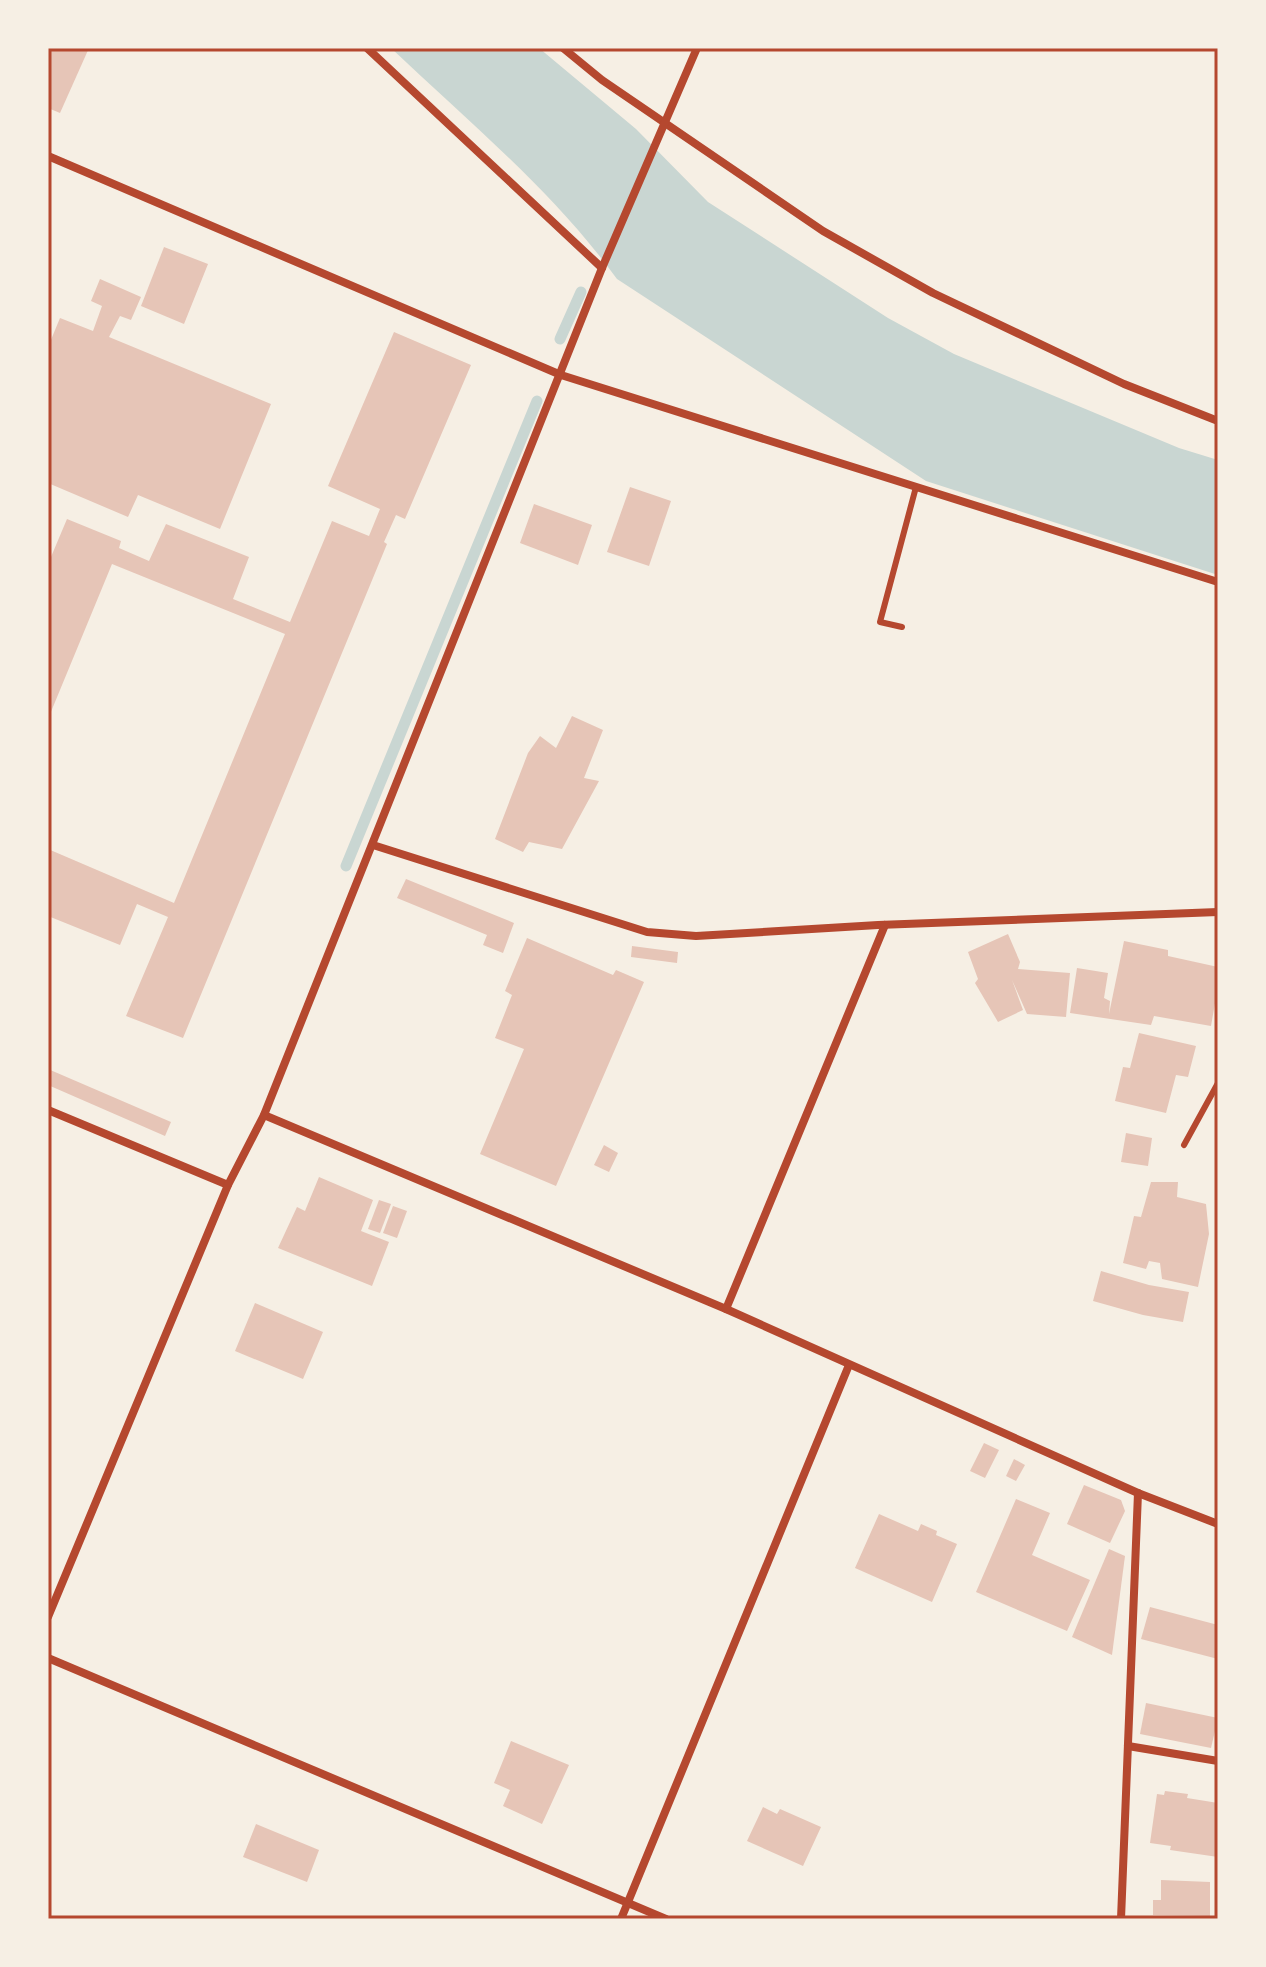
<svg xmlns="http://www.w3.org/2000/svg" width="1266" height="1967" viewBox="0 0 1266 1967" font-family="Figtree,sans-serif">
<style>
.water{fill:#c9d6d2}
.lines{fill:none;stroke-linecap:round;stroke-linejoin:round}
.stream{stroke:#c9d6d2;stroke-width:11}
.building{fill:#e6c5b7}
.service{stroke:#b5482f;stroke-width:6}
.minor{stroke:#b5482f;stroke-width:8}
.neatline{fill:none;stroke:#b5482f;stroke-width:3}
</style>
<rect width="100%" height="100%" fill="#f6efe4"/>
<path class="water" d="M391,48H539L636,129L708,202L888,318L954,354L1179,448L1218,460V575L926,481L617,279C554,192 469,122 391,48Z"/>
<g class="lines">
<g class="stream">
<path d="M560,339L581,292"/>
<path d="M346,866L537,401"/>
</g>
</g>
<g class="building">
<path d="M48,48H89L60,113L48,108Z"/>
<path d="M164,247L208,264L184,324L141,306Z"/>
<path d="M100,279L141,297L131,320L120,316L109,337L271,404L220,529L138,495L128,517L48,483V347L60,318L93,331L102,306L91,301Z"/>
<path d="M394,332L471,365L405,519L396,515L384,542L387,544L183,1038L126,1016L168,917L137,904L120,945L48,916V849L174,903L285,634L112,564L48,719V564L67,519L121,541L119,548L149,561L166,524L249,557L233,599L290,622L332,521L369,536L380,509L328,486Z"/>
<path d="M630,487L671,501L649,566L607,552Z"/>
<path d="M534,504L592,525L578,565L520,543Z"/>
<path d="M572,716L603,730L584,778L599,781L562,849L529,842L523,852L495,839L528,753L540,736L556,748Z"/>
<path d="M406,879L514,923L503,953L483,945L487,935L397,898Z"/>
<path d="M1008,934L1020,962L1018,969L1070,973L1066,1017L1027,1014L1012,980L1023,1010L998,1022L975,983L978,979L968,952Z"/>
<path d="M527,938L613,975L616,970L644,982L556,1186L480,1154L524,1049L495,1038L512,995L505,991Z"/>
<path d="M1124,941L1168,950V956L1218,967V986L1211,1026L1154,1016L1151,1025L1070,1013L1077,968L1108,973L1104,998L1110,1001L1109,1014Z"/>
<path d="M632,946L678,952L677,963L631,957Z"/>
<path d="M1139,1033L1196,1046L1188,1077L1176,1075L1166,1113L1115,1101L1123,1067L1130,1068Z"/>
<path d="M48,1069L171,1122L165,1136L48,1085Z"/>
<path d="M1126,1133L1152,1138L1148,1166L1121,1162Z"/>
<path d="M604,1145L618,1153L609,1172L594,1165Z"/>
<path d="M319,1177L373,1200L361,1231L389,1242L372,1286L278,1248L297,1207L305,1211Z"/>
<path d="M1151,1182H1178L1177,1197L1206,1204L1209,1234L1198,1287L1162,1279L1160,1263L1149,1261L1146,1269L1123,1263L1134,1216L1141,1217Z"/>
<path d="M379,1200L391,1204L380,1233L368,1229Z"/>
<path d="M393,1206L407,1211L397,1238L383,1233Z"/>
<path d="M1101,1271L1149,1285L1189,1292L1183,1322L1143,1315L1093,1301Z"/>
<path d="M255,1303L323,1332L303,1379L235,1351Z"/>
<path d="M984,1443L999,1450L985,1478L970,1471Z"/>
<path d="M1014,1459L1025,1465L1016,1481L1006,1476Z"/>
<path d="M1084,1485L1121,1500L1125,1511L1110,1543L1067,1524Z"/>
<path d="M1016,1499L1050,1513L1032,1555L1090,1580L1067,1631L976,1592Z"/>
<path d="M879,1514L918,1531L921,1524L937,1531L936,1535L957,1544L932,1602L855,1568Z"/>
<path d="M1109,1549L1125,1556L1112,1655L1072,1637Z"/>
<path d="M1150,1607L1218,1625V1659L1141,1639Z"/>
<path d="M1146,1703L1218,1718L1211,1748L1140,1734Z"/>
<path d="M511,1741L569,1765L542,1824L503,1806L510,1790L494,1783Z"/>
<path d="M1165,1791L1188,1794L1187,1798L1218,1803V1857L1170,1850L1171,1846L1150,1843L1157,1794L1164,1795Z"/>
<path d="M763,1807L777,1814L780,1809L821,1827L803,1866L747,1841Z"/>
<path d="M256,1824L319,1850L307,1882L243,1857Z"/>
<path d="M1161,1880L1210,1882V1916L1153,1915V1900H1161Z"/>
</g>
<g class="lines">
<g class="service">
<path d="M902,627L880,622L916,487"/>
<path d="M1184,1145L1218,1083"/>
</g>
<g class="minor">
<path d="M367,48L602,268"/>
<path d="M563,48L602,80L823,231L933,293L1124,384L1218,421"/>
<path d="M48,156L561,375L1218,582"/>
<path d="M373,845L647,932L696,936L878,925L1218,912"/>
<path d="M48,1110L228,1185"/>
<path d="M264,1115L726,1309L1138,1493L1218,1524"/>
<path d="M726,1309L885,925"/>
<path d="M48,1617L228,1185L264,1115L602,268L697,48"/>
<path d="M48,1658L666,1919"/>
<path d="M1128,1746L1218,1761"/>
<path d="M621,1919L849,1365"/>
<path d="M1121,1919L1138,1493"/>
</g>
</g>
<rect width="1266" height="1967" fill="none" stroke="#f6efe4" stroke-width="100"/>
<rect x="50" y="50" width="1166" height="1867" class="neatline"/>
</svg>
